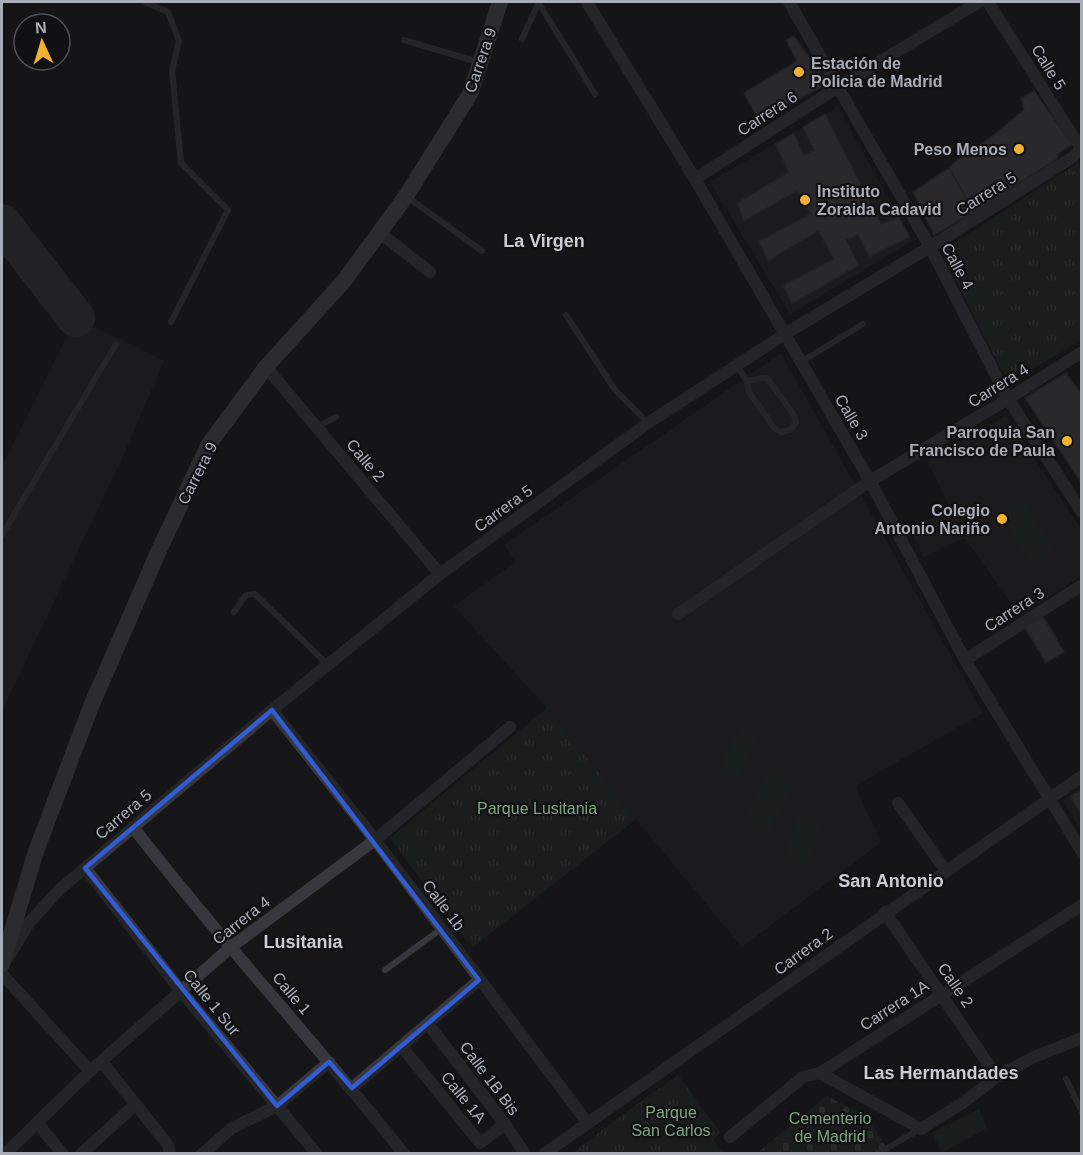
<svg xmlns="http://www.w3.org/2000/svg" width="1083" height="1155" viewBox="0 0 1083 1155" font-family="Arial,sans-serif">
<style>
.built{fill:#222225}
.green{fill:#1e261f}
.cemetery{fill:url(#cemetery-stones)}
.park{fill:url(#park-tufts)}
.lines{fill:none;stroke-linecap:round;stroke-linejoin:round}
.taxiway{stroke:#303135;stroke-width:38}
.building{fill:#404145;stroke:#303034;stroke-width:1.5}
.lane{stroke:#37383d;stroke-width:6}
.street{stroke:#37383d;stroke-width:12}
.secondary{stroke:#45474d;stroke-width:16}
.marked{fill:none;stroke:#325cd3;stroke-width:4.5;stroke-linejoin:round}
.poi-dot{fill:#f2b134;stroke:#111113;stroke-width:2}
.labels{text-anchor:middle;stroke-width:4.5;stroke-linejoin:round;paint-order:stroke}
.street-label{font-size:16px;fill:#a8adb8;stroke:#111113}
.poi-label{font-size:16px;font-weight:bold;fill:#a8adb8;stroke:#111113;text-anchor:end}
.park-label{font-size:16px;fill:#7fa381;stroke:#111113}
.neighbourhood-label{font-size:18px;font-weight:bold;fill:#c9ccd4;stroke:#111113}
</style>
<defs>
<pattern id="cemetery-stones" width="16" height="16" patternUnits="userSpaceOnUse" patternTransform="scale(1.5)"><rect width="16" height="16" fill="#1e261f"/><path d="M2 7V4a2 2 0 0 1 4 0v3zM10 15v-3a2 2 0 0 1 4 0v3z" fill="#3c433d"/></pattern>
<pattern id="park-tufts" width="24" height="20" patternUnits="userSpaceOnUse" patternTransform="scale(1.5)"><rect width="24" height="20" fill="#1e261f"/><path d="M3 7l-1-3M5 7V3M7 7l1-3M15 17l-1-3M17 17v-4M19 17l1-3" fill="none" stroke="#3c433d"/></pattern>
</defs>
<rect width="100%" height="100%" fill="#161618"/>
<g class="built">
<path d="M838,107L912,241L790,314L710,182Z"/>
<path d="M76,318L164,361L123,456L2,711V466Z"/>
<path d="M781,353L983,713L855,786L881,842L742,947L636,819L547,708L454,606L516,562L504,545Z"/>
<path d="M1006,416L1081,529V576L1020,616L965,538L923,557L910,527L951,510L927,460Z"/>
<path d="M1081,789V831L1063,800Z"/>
</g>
<g class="green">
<path d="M1023,497L1053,548L1030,563L999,513Z"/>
<path d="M740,725L759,737L738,782L718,772Z"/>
<path d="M770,768L796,781L769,832L745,816Z"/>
<path d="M801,811L823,822L806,870L781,864Z"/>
<path d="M979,1109L987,1128L942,1153L932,1132Z"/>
</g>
<path class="cemetery" d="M826,1096L866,1115L890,1153L756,1154Z"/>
<g class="park">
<path d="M1078,163L1082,170L1081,340L1020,377H1005L941,252Z"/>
<path d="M547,708L636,819L472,948L390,838Z"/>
<path d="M678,1075L721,1133L713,1139L723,1153H573L611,1123Z"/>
</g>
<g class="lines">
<path class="taxiway" d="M2,223L76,318"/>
</g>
<g class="building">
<path d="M794,36L828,83L760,122L744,93L797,61L786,40Z"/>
<path d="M1034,91L1072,144L1058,154L1057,159L974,212L949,168L957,160L989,139L1024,110L1021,98Z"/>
<path d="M825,114L881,224L899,217L910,237L869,257L858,235L846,240L859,265L792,304L783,285L834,259L818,231L768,261L759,241L811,214L797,191L744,221L737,203L789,172L775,144L794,133L804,155L814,150L803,127Z"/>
<path d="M949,168L974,212L934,235L913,192Z"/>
<path d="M1066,373L1082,395V484L1025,398Z"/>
<path d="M1041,613L1064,652L1046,663L1023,624Z"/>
<path d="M1082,789V816L1070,796Z"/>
</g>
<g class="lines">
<g class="lane">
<path d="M144,2L168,12L179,41L172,71L181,163L228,210L171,322"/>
<path d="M538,2L595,94"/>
<path d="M522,39L539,2"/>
<path d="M404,40L478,62"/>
<path d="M406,196L482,251"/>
<path d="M566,315L615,390L648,423"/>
<path d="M801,362L863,324"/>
<path d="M737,366L747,381L763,378L768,379L794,415L796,423L790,430L781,432L775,429L749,392L747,381"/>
<path d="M317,427L336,417"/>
<path d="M2,535L116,344"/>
<path d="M234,612L246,595L255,594L327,664"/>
<path d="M385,970L441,929"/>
<path d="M1066,1079L1082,1112"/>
<path d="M877,1154L920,1129"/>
</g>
<g class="street">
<path d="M587,2L695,179L870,481L965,660L1082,852"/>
<path d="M789,2L930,247L1008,399L1082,512"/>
<path d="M988,2L1082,150"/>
<path d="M695,179L838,87L979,2"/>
<path d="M380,233L430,272"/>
<path d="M266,367L440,574"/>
<path d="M678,614L870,481L1008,399L1082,352"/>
<path d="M965,660L1082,585"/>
<path d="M272,710L375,840L587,1122"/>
<path d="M898,803L946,871"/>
<path d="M133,827C219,939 316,1043 404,1154"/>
<path d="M85,868L181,991L317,1154"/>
<path d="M885,912L997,1077"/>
<path d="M8,957L29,923L59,890L272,710L440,574L648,423L785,334L930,247L1073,157L1082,147"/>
<path d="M2,974L90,1071"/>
<path d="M428,1024L505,1124L525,1154"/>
<path d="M402,1047L480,1143L505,1124"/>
<path d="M102,1062L168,1145L170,1154"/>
<path d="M820,1073L921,1129L961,1104L997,1077L1034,1057L1082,1038"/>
<path d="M352,1088L479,980"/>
<path d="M37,1123L63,1154"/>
<path d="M730,1137L803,1077L820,1073L1082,905"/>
<path d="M5,1154L90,1071L231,947L375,840L510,727"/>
<path d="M81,1154L135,1105"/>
<path d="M202,1154L232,1128L277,1106L329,1062"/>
<path d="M544,1154L1082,776"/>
</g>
<path class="secondary" d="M2,964L36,851L92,704L160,548L209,444L266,367L344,281L406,196L470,94L500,2"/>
</g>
<path d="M0 0H1083V1155H0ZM272,710L479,980L352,1088L329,1062L277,1106L85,868Z" fill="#161618" fill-opacity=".55" fill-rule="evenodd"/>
<path class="marked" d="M272,710L479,980L352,1088L329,1062L277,1106L85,868Z"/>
<g class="poi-dot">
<circle cx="799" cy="72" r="6"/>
<circle cx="1019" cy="149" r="6"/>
<circle cx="805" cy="200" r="6"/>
<circle cx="1067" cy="441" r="6"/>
<circle cx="1002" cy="519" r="6"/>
</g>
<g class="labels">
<g class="street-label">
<text transform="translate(480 60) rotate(-71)" y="6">Carrera 9</text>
<text transform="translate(1049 67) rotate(58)" y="6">Calle 5</text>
<text transform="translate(767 113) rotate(-33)" y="6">Carrera 6</text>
<text transform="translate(986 193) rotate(-32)" y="6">Carrera 5</text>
<text transform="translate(958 266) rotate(62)" y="6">Calle 4</text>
<text transform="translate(998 385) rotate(-32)" y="6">Carrera 4</text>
<text transform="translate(852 417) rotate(60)" y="6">Calle 3</text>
<text transform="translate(366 460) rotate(50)" y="6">Calle 2</text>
<text transform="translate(197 473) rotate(-63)" y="6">Carrera 9</text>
<text transform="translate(503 508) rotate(-36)" y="6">Carrera 5</text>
<text transform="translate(1014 609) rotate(-33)" y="6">Carrera 3</text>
<text transform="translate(123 814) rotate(-40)" y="6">Carrera 5</text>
<text transform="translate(444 905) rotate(53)" y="6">Calle 1b</text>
<text transform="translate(241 920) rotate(-38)" y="6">Carrera 4</text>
<text transform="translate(803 951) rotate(-36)" y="6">Carrera 2</text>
<text transform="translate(956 985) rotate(56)" y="6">Calle 2</text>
<text transform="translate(292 993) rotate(50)" y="6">Calle 1</text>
<text transform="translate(212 1002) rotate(51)" y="6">Calle 1 Sur</text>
<text transform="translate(894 1005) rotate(-33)" y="6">Carrera 1A</text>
<text transform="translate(490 1078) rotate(53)" y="6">Calle 1B Bis</text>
<text transform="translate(464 1097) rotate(51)" y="6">Calle 1A</text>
</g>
<g class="poi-label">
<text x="811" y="69" text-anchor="start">Estación de<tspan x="811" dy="18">Policia de Madrid</tspan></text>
<text x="1007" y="155">Peso Menos</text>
<text x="817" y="197" text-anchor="start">Instituto<tspan x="817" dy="18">Zoraida Cadavid</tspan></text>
<text x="1055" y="438">Parroquia San<tspan x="1055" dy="18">Francisco de Paula</tspan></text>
<text x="990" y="516">Colegio<tspan x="990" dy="18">Antonio Nariño</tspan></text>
</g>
<g class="park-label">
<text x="537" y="814">Parque Lusitania</text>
<text x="671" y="1118">Parque<tspan x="671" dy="18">San Carlos</tspan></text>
<text x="830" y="1124">Cementerio<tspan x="830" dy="18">de Madrid</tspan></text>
</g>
<g class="neighbourhood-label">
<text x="544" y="247">La Virgen</text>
<text x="891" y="887">San Antonio</text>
<text x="303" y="948">Lusitania</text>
<text x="941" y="1079">Las Hermandades</text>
</g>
</g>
<rect width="1083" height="1155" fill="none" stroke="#a8adb8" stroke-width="6"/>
<g transform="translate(42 42) rotate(356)"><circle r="28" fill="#111113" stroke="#4d4f55" stroke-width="1.5"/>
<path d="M0-4.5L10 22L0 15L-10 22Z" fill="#f2b134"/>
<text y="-9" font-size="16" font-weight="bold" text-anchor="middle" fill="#a8adb8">N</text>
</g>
</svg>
